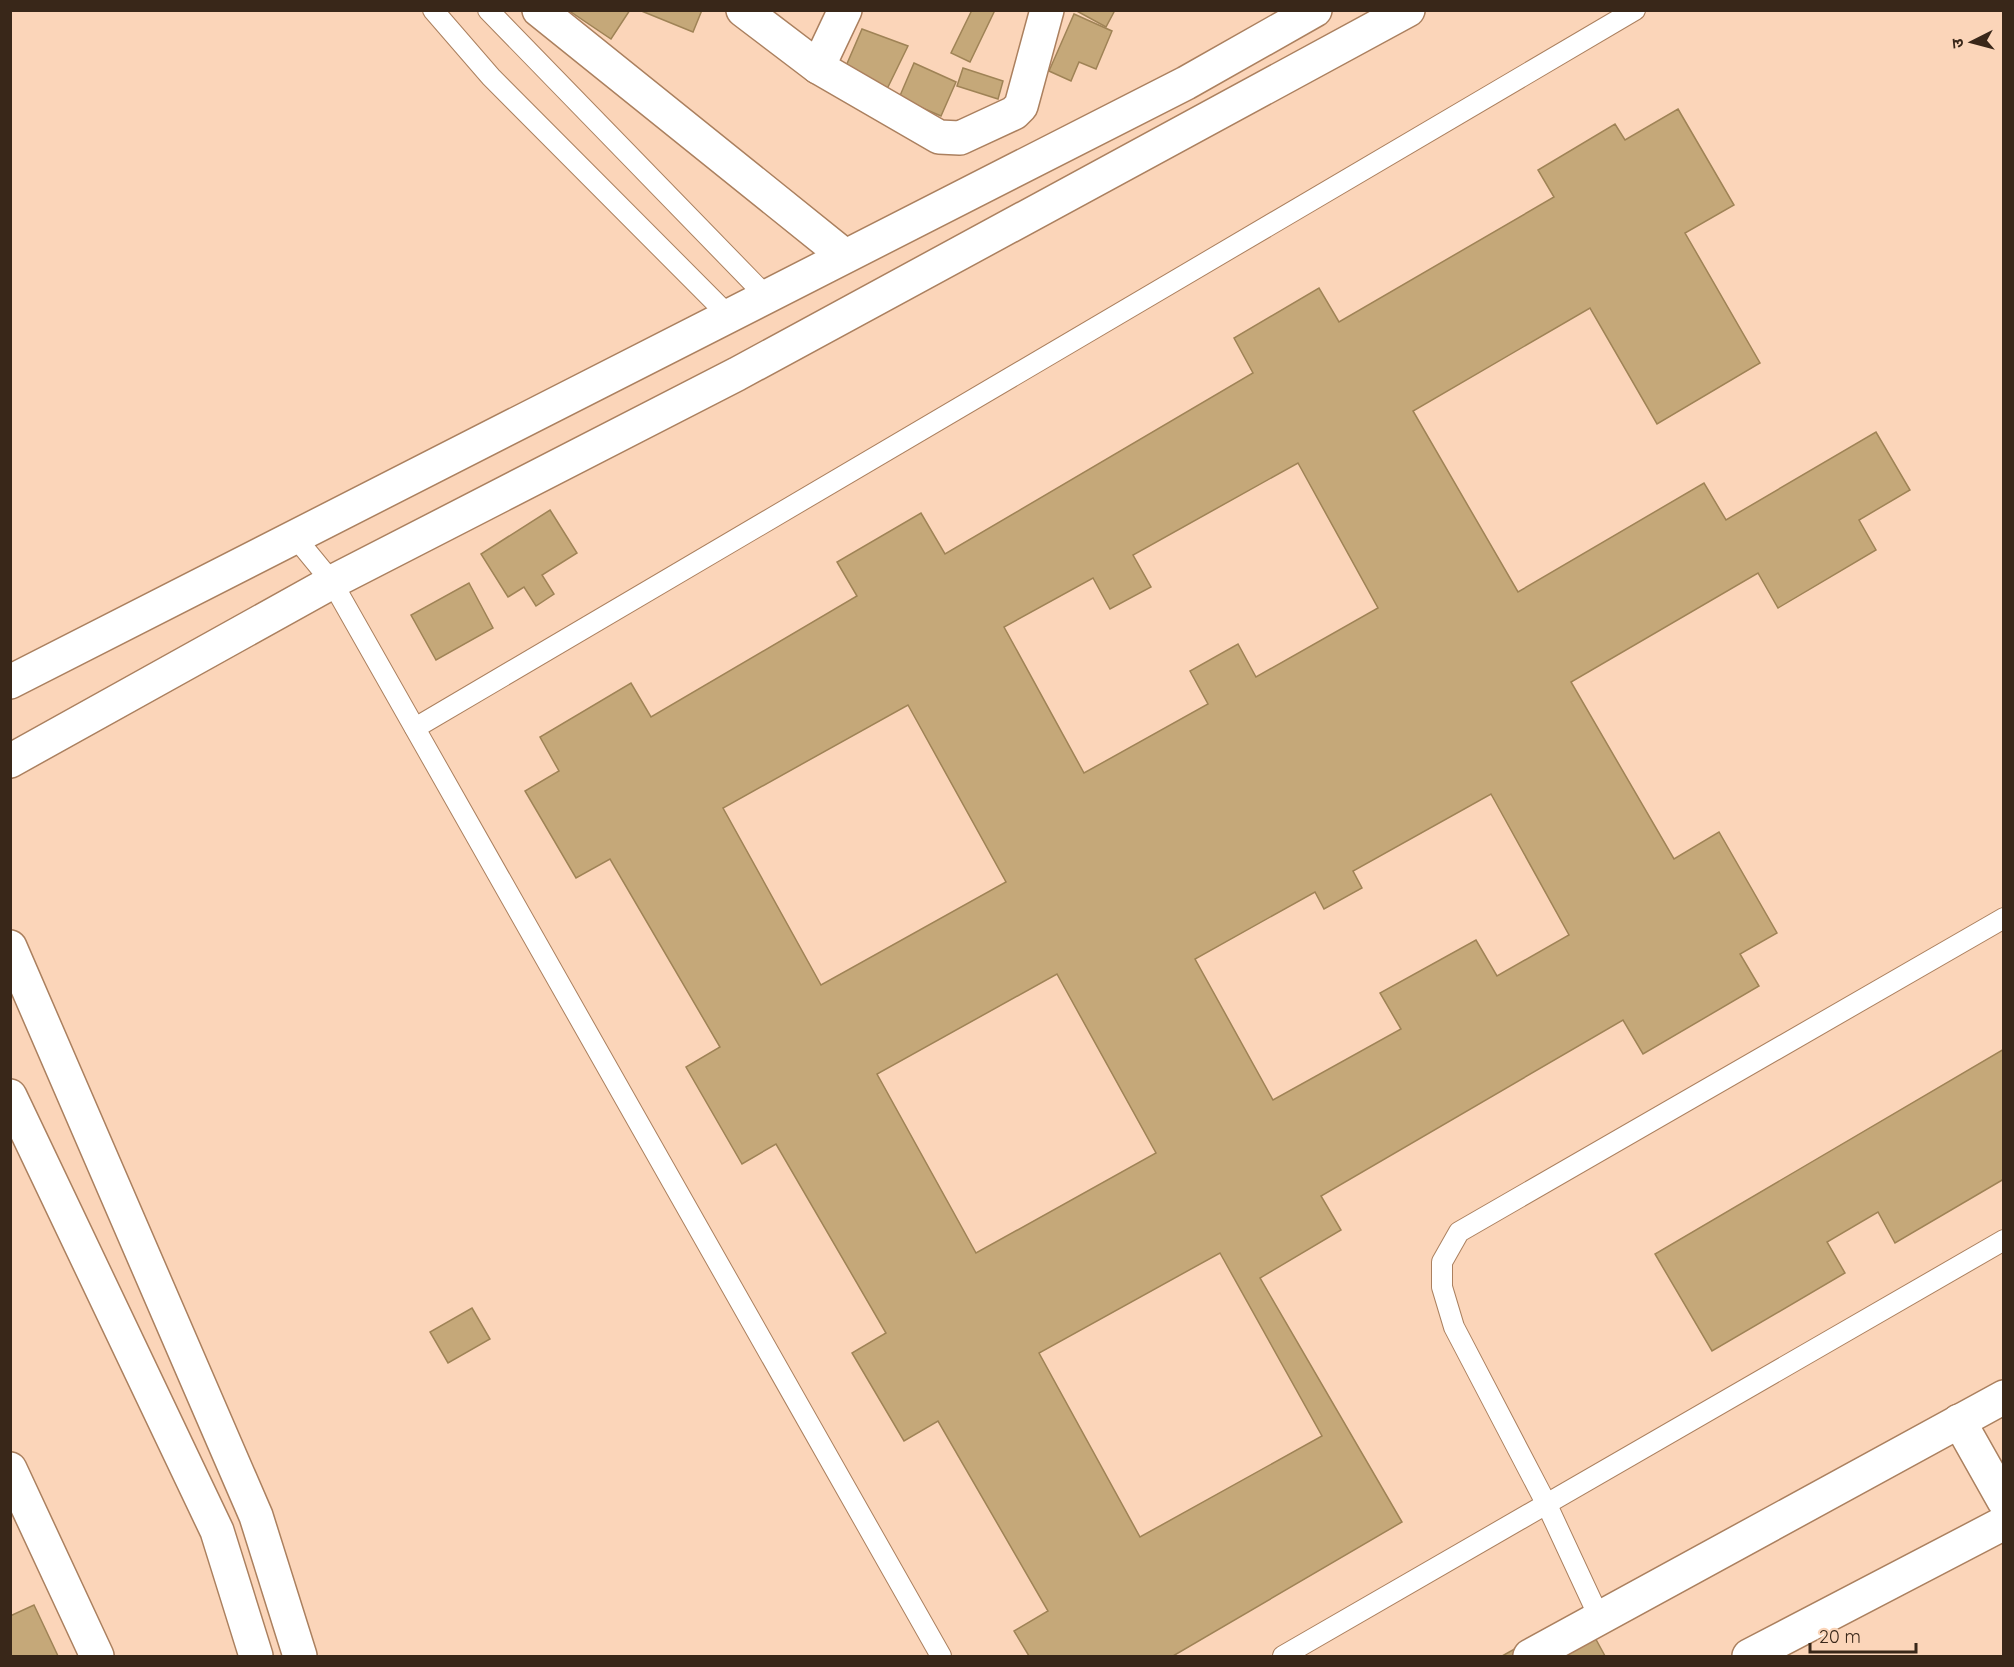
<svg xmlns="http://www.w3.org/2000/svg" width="2014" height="1667" viewBox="0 0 2014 1667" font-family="Quicksand,'Noto Sans Devanagari',sans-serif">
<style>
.building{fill:#c5a879;stroke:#9f8356;stroke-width:1.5;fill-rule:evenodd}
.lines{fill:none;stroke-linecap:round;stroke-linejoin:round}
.lane-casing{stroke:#ab805f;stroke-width:22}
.street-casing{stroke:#ab805f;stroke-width:36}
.secondary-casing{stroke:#ab805f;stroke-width:36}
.lane{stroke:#fff;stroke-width:20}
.street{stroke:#fff;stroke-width:33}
.secondary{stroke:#fff;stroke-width:33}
</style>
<rect width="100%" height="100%" fill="#fbd5b9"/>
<g class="building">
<path d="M568,10H630L611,39Z"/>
<path d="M639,10H702L693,32Z"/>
<path d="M972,10H995L970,62L951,53Z"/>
<path d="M1075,10H1115L1106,27Z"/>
<path d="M1074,14L1112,31L1096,69L1079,62L1071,81L1049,71Z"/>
<path d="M862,29L908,46L887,89L846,66Z"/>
<path d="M914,63L956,82L941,116L899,98Z"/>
<path d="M963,68L1003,81L998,99L957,86Z"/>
<path d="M1678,109L1734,205L1685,233L1760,363L1657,424L1590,308L1413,411L1518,592L1704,483L1726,520L1876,432L1910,490L1859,520L1876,550L1778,608L1758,573L1571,682L1674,859L1719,832L1777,933L1740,954L1759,986L1643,1054L1623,1020L1321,1196L1341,1230L1260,1278L1402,1522L1173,1656H1029L1014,1631L1048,1611L938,1421L904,1441L852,1353L886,1333L776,1144L742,1164L686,1067L720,1047L610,859L576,878L525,791L559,771L540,737L631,683L651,717L857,596L837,562L921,513L945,554L1253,373L1234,338L1319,288L1339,322L1554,197L1538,170L1615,124L1625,140ZM1298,463L1378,608L1256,677L1238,644L1190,671L1208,704L1084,773L1004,627L1093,578L1110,609L1151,587L1133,555ZM908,705L1006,882L821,985L723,808ZM1491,794L1569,935L1497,976L1476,940L1380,993L1401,1029L1273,1100L1195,959L1315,892L1324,909L1362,888L1353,871ZM1057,974L1156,1153L976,1253L877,1074ZM1220,1253L1322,1436L1140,1537L1039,1353Z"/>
<path d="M550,510L577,553L542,575L554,594L536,606L524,587L508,597L481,554Z"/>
<path d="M469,583L493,628L436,660L411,615Z"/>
<path d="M2004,1049V1179L1895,1243L1878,1212L1827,1242L1845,1273L1712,1351L1655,1254Z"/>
<path d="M472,1308L490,1339L448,1363L430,1332Z"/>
<path d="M34,1605L58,1656H10V1616Z"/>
<path d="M1581,1612L1605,1656H1502Z"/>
</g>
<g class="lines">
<defs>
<g id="lane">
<path d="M433,10L491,77L729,316"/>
<path d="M488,10L766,296"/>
<path d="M295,537L332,582L941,1656"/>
<path d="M415,728L1635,10"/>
<path d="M1600,1619L1547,1505L1454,1327L1442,1287V1262L1459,1232L2004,918"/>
<path d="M1283,1656L2004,1240"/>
</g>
<g id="street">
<path d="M539,10L845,256"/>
<path d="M743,10L818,67L939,137L960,138L1014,113L1021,106L1047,10"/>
<path d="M818,67L845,10"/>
<path d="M1959,1421L2004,1501"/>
</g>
<g id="secondary">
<path d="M10,682L1186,83L1315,10"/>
<path d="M10,761L332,582L737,374L1408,10"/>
<path d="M10,947L256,1516L300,1656"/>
<path d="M10,1096L217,1531L256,1656"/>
<path d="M10,1469L97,1656"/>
<path d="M1530,1656L2004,1397"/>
<path d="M1749,1656L2004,1523"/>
</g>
</defs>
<use href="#lane" class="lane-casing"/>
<use href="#street" class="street-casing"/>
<use href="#secondary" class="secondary-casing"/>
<use href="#lane" class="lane"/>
<use href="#street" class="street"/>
<use href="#secondary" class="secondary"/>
</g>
<rect width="2014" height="1667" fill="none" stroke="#392719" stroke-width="24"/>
<g transform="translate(1972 42) rotate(264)" stroke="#fbd5b9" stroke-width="4.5" paint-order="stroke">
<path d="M0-4.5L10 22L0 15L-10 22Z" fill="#392719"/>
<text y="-9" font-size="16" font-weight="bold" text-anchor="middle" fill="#392719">उ</text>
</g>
<path d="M1810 1643v9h106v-9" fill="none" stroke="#392719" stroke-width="3"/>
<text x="1819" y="1643" font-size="18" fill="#392719" stroke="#fbd5b9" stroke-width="4.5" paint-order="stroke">20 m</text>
</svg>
